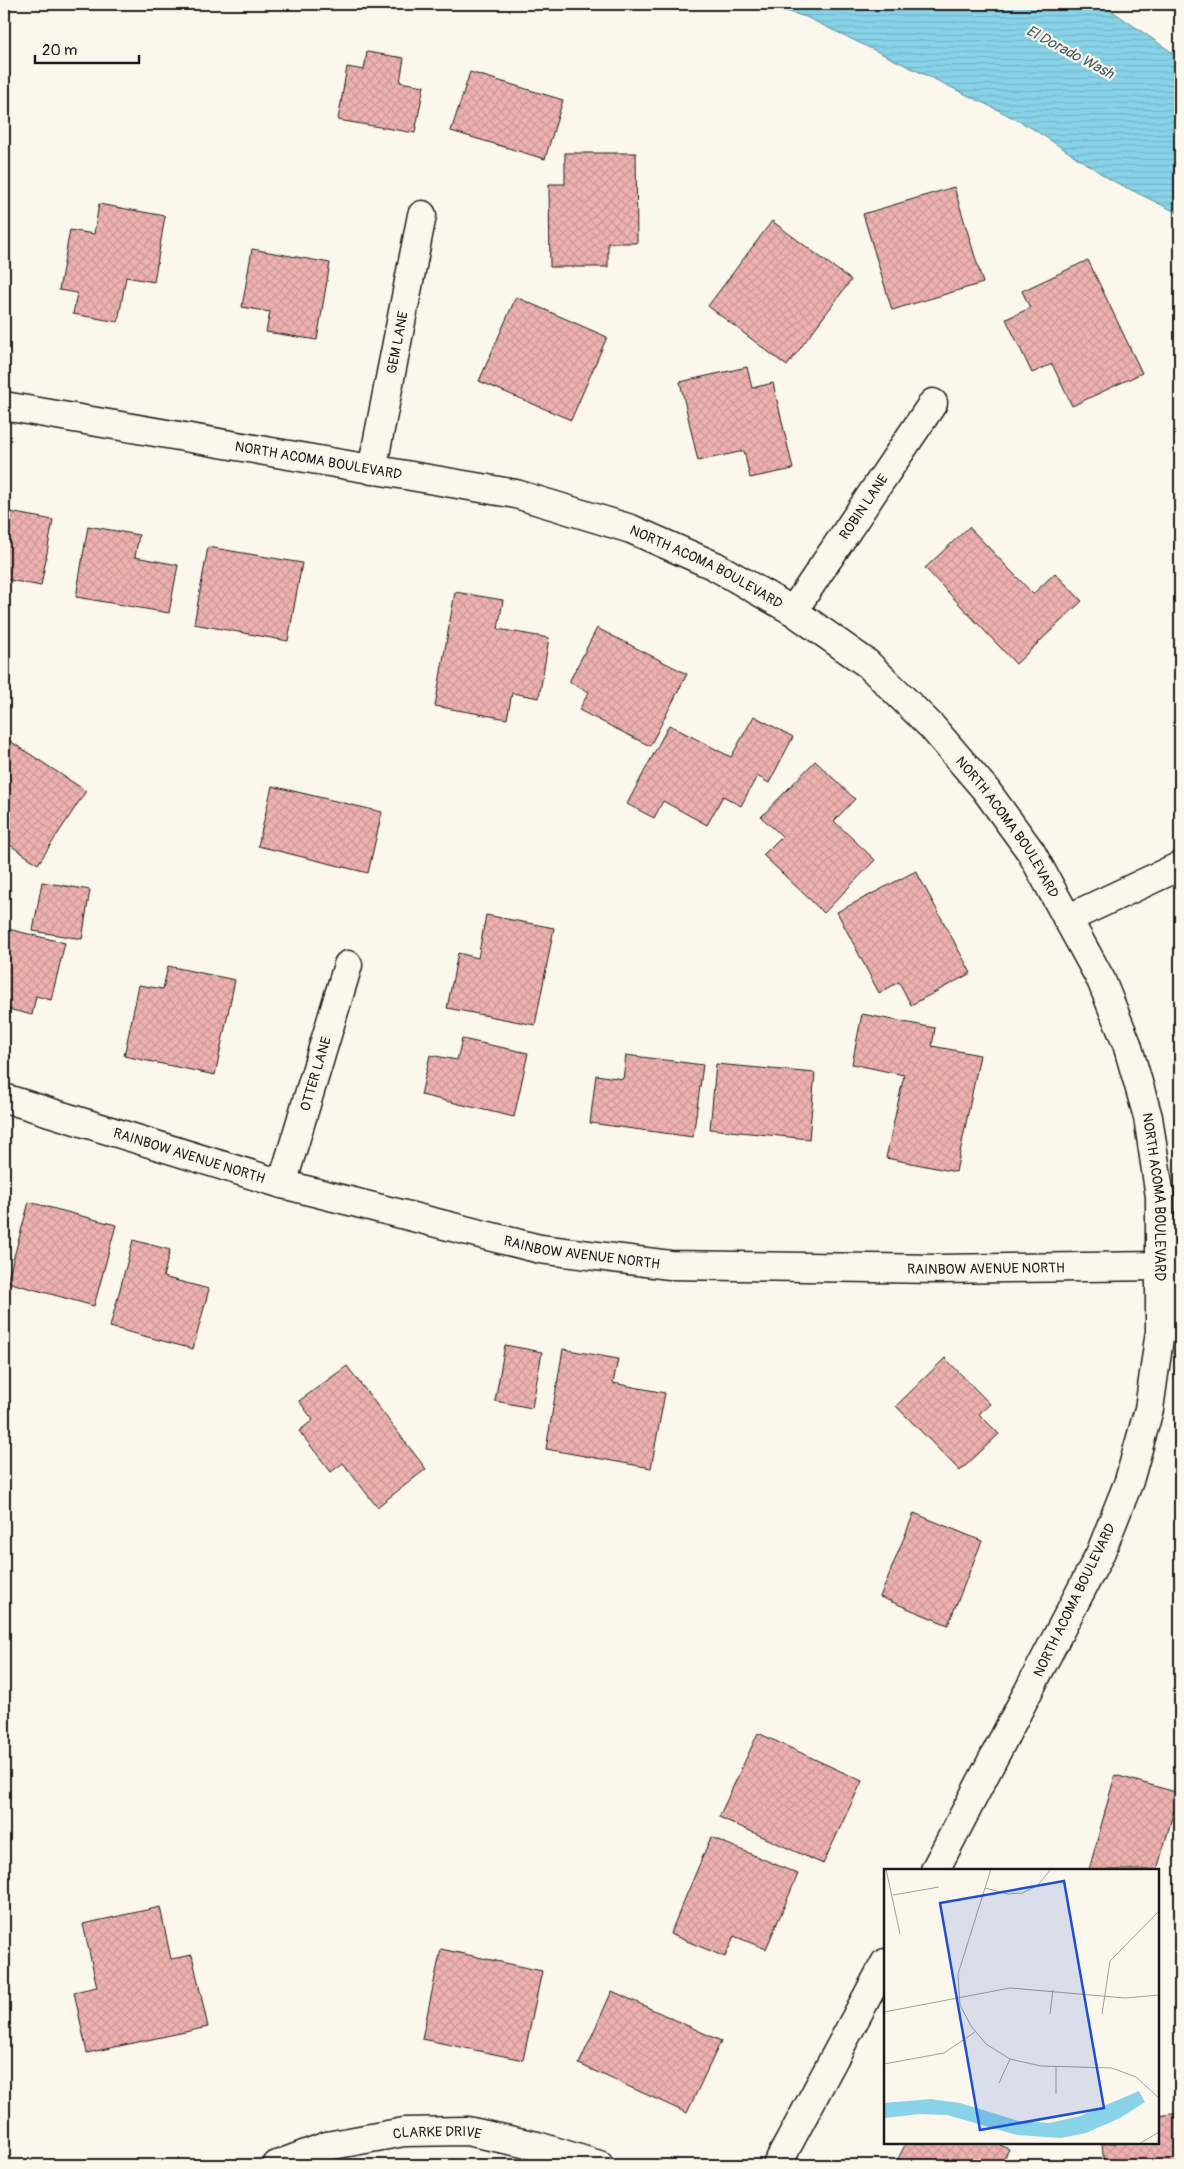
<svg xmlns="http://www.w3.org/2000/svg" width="1184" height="2169" viewBox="0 0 1184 2169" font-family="Pangolin,sans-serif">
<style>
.water{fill:url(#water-rules);stroke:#5d8a96}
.building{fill:url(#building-cross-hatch);stroke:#1c1c1c}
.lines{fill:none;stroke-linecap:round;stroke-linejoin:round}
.minor-casing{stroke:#1c1c1c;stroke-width:31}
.tertiary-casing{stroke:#1c1c1c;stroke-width:31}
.secondary-casing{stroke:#1c1c1c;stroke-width:31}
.minor{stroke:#fbf7ec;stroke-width:28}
.tertiary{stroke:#fbf7ec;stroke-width:28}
.secondary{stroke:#fbf7ec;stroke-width:28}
.labels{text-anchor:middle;stroke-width:4.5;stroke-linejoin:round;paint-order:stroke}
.street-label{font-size:14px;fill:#1c1c1c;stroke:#fbf7ec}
.water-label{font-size:15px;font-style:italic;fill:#425c63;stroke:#fbf7ec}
.inset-road{fill:none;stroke:#a29f99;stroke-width:1}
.view{fill:#1d4ed8;fill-opacity:0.15;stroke:#1d4ed8;stroke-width:2.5}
.inset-edge{fill:none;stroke:#1c1c1c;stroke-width:2.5}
</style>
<defs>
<pattern id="water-rules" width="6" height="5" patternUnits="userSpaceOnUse" patternTransform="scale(1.25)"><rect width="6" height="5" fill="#88d3e8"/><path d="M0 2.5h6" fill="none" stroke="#75b5c6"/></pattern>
<pattern id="building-cross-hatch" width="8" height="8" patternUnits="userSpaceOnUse" patternTransform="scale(1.25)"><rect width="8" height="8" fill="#eeb2b0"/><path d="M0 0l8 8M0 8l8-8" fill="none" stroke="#cc9897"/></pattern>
</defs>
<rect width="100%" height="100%" fill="#fbf7ec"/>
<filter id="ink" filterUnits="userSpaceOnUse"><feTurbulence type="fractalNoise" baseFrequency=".02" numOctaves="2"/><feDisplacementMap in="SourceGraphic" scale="10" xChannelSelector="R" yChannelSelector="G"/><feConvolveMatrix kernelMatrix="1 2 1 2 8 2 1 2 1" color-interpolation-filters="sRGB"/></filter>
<g filter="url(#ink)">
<path class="water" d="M762,4H1102L1180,58V214L1111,180L1030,127L1004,113L806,17Z"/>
<g class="building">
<path d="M367,52L404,58L400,82L424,86L415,133L338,120L347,67L364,70Z"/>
<path d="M470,72L563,100L545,159L451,131Z"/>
<path d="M565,153H636L637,243H608V267H550L549,184H565Z"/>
<path d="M954,187L983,283L892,310L863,214Z"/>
<path d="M99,204L165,216L154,282L126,277L118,322L73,314L77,293L59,290L70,230L94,234Z"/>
<path d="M772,221L851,280L787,366L708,306Z"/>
<path d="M252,249L330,263L317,340L266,332L270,312L242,307Z"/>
<path d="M1088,260L1142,373L1072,406L1052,364L1032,373L1006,319L1030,308L1022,291Z"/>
<path d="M516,297L607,337L571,420L479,381Z"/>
<path d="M747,367L752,388L773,383L793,469L750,478L744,451L698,461L680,382Z"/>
<path d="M4,511L53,520L41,586L4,579Z"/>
<path d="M88,526L139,535L135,557L178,565L169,613L76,597Z"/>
<path d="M969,527L1033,594L1055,573L1082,601L1016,664L925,568Z"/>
<path d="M208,547L302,563L288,641L194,624Z"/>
<path d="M455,592L503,600L498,629L549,638L539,698L512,693L507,719L435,706Z"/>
<path d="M597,628L687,674L650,746L579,710L589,692L569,682Z"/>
<path d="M754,716L793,737L769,783L757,776L741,806L723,796L707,825L663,801L654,818L627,804L669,725L731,757Z"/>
<path d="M4,737L86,791L38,864L4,841Z"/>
<path d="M815,761L855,799L834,821L875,860L824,913L763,855L782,836L761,817Z"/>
<path d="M272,786L382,812L368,873L258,846Z"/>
<path d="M916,871L971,973L911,1005L899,982L879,993L837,912Z"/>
<path d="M42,882L90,890L82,939L33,931Z"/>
<path d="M486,915L554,928L535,1025L447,1008L458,953L478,958Z"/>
<path d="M4,928L65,943L51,1000L36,996L32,1015L4,1008Z"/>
<path d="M168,966L235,980L215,1075L124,1056L139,985L163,989Z"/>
<path d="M862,1014L935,1028L932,1046L980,1055L956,1172L886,1158L904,1075L852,1064Z"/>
<path d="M462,1039L528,1053L514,1117L421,1095L430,1055L457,1060Z"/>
<path d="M626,1055L703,1065L693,1137L590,1123L596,1075L623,1079Z"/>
<path d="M716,1064L815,1073L809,1139L710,1129Z"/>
<path d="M29,1202L116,1225L94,1306L7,1282Z"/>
<path d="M133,1240L170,1250L163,1277L209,1289L193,1349L110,1327Z"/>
<path d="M505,1345L542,1352L532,1408L495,1401Z"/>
<path d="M563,1349L618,1359L613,1383L665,1393L651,1468L546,1449Z"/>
<path d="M945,1358L990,1404L979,1414L999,1434L960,1471L896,1406Z"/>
<path d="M347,1366L426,1469L377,1507L343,1463L331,1472L299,1431L313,1420L299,1401Z"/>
<path d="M914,1513L982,1541L948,1625L880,1597Z"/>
<path d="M758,1733L862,1781L823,1864L719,1817Z"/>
<path d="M1180,1745V1770L1175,1769Z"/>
<path d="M1115,1775L1179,1793L1157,1870H1089Z"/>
<path d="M711,1837L798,1874L766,1949L734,1936L725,1957L670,1934Z"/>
<path d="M160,1907L171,1959L192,1955L208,2027L87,2053L74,1992L97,1987L83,1924Z"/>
<path d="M441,1949L542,1971L523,2060L422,2039Z"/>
<path d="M612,1991L721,2041L687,2113L579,2064Z"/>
<path d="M1180,2113V2165H1104L1102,2143H1158V2116Z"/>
<path d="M906,2143H996L1009,2149L1001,2165H895Z"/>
</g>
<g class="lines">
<defs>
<g id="minor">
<path id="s1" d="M372,470L422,215"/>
<path id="s2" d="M793,611L933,403"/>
<path d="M1067,919L1180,866"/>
<path id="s3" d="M282,1184L348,965"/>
<path d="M1160,1266L1180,1265"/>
<path id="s4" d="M277,2165L327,2146L404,2132L467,2131L537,2146L599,2165"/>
</g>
<g id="tertiary">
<path id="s5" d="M4,1098L282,1184L540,1249L670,1265L938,1269L1160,1266"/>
</g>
<g id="secondary">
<path id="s6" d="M4,406L516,494L631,529L715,566L793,611L868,664L932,727L985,789L1031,852L1101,980L1127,1044L1148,1117L1160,1197V1331L1149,1409L1129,1481L1100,1554L935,1870"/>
<path d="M777,2165L885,1963"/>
</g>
</defs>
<use href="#minor" class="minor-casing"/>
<use href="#tertiary" class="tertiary-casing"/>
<use href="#secondary" class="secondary-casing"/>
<use href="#minor" class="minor"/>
<use href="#tertiary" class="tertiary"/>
<use href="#secondary" class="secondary"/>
</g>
</g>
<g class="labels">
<g class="street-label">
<text dy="5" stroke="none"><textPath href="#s1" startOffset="130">GEM LANE</textPath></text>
<text dy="5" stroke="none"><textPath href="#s6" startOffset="319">NORTH ACOMA BOULEVARD</textPath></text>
<text dy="5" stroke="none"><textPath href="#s2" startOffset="126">ROBIN LANE</textPath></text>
<text dy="5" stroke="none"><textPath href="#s6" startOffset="724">NORTH ACOMA BOULEVARD</textPath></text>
<text dy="5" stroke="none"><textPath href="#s6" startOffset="1129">NORTH ACOMA BOULEVARD</textPath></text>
<text dy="5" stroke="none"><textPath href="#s3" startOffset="115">OTTER LANE</textPath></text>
<text dy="5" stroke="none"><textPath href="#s5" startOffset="194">RAINBOW AVENUE NORTH</textPath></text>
<text dy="5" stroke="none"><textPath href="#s6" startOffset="1534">NORTH ACOMA BOULEVARD</textPath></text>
<text dy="5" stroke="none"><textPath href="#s5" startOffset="599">RAINBOW AVENUE NORTH</textPath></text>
<text dy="5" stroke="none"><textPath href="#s5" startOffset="1004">RAINBOW AVENUE NORTH</textPath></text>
<text transform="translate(1074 1600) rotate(-64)" y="5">NORTH ACOMA BOULEVARD</text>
<text dy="5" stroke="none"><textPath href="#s4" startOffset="165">CLARKE DRIVE</textPath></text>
</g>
<g class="water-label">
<text transform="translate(1070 52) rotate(28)" y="5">El Dorado Wash</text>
</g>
</g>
<g transform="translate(884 1869)">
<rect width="275" height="275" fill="#fbf7ec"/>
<path d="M255,222L261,233L236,249L202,264L177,269L133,266L63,246L36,245L0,249V234L47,230L76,234L135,252L165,254L196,247Z" fill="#88d3e8"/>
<path class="inset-road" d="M2,0L16,65M107,0L74,105L76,136L87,157L102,175L126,190L157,197L228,199L252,208L275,229M101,19L124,25L138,24L153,17L167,0M9,26L55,18M0,143L126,119L241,129L275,126M166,145L169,121M218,145L226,92L275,42M0,195L60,184L91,163M115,214L126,190M172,225V197M255,275L275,263"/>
<path class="view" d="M180,12L220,239L96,261L56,34Z"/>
<rect width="275" height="275" class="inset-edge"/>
</g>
<rect width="1184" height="2169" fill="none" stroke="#fbf7ec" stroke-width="20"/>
<rect x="10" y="10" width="1164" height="2149" fill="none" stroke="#1c1c1c" stroke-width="2" filter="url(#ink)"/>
<path d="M35 55v8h104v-8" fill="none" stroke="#1c1c1c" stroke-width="2.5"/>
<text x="42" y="55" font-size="15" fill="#1c1c1c" stroke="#fbf7ec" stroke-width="4" paint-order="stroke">20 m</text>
</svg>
